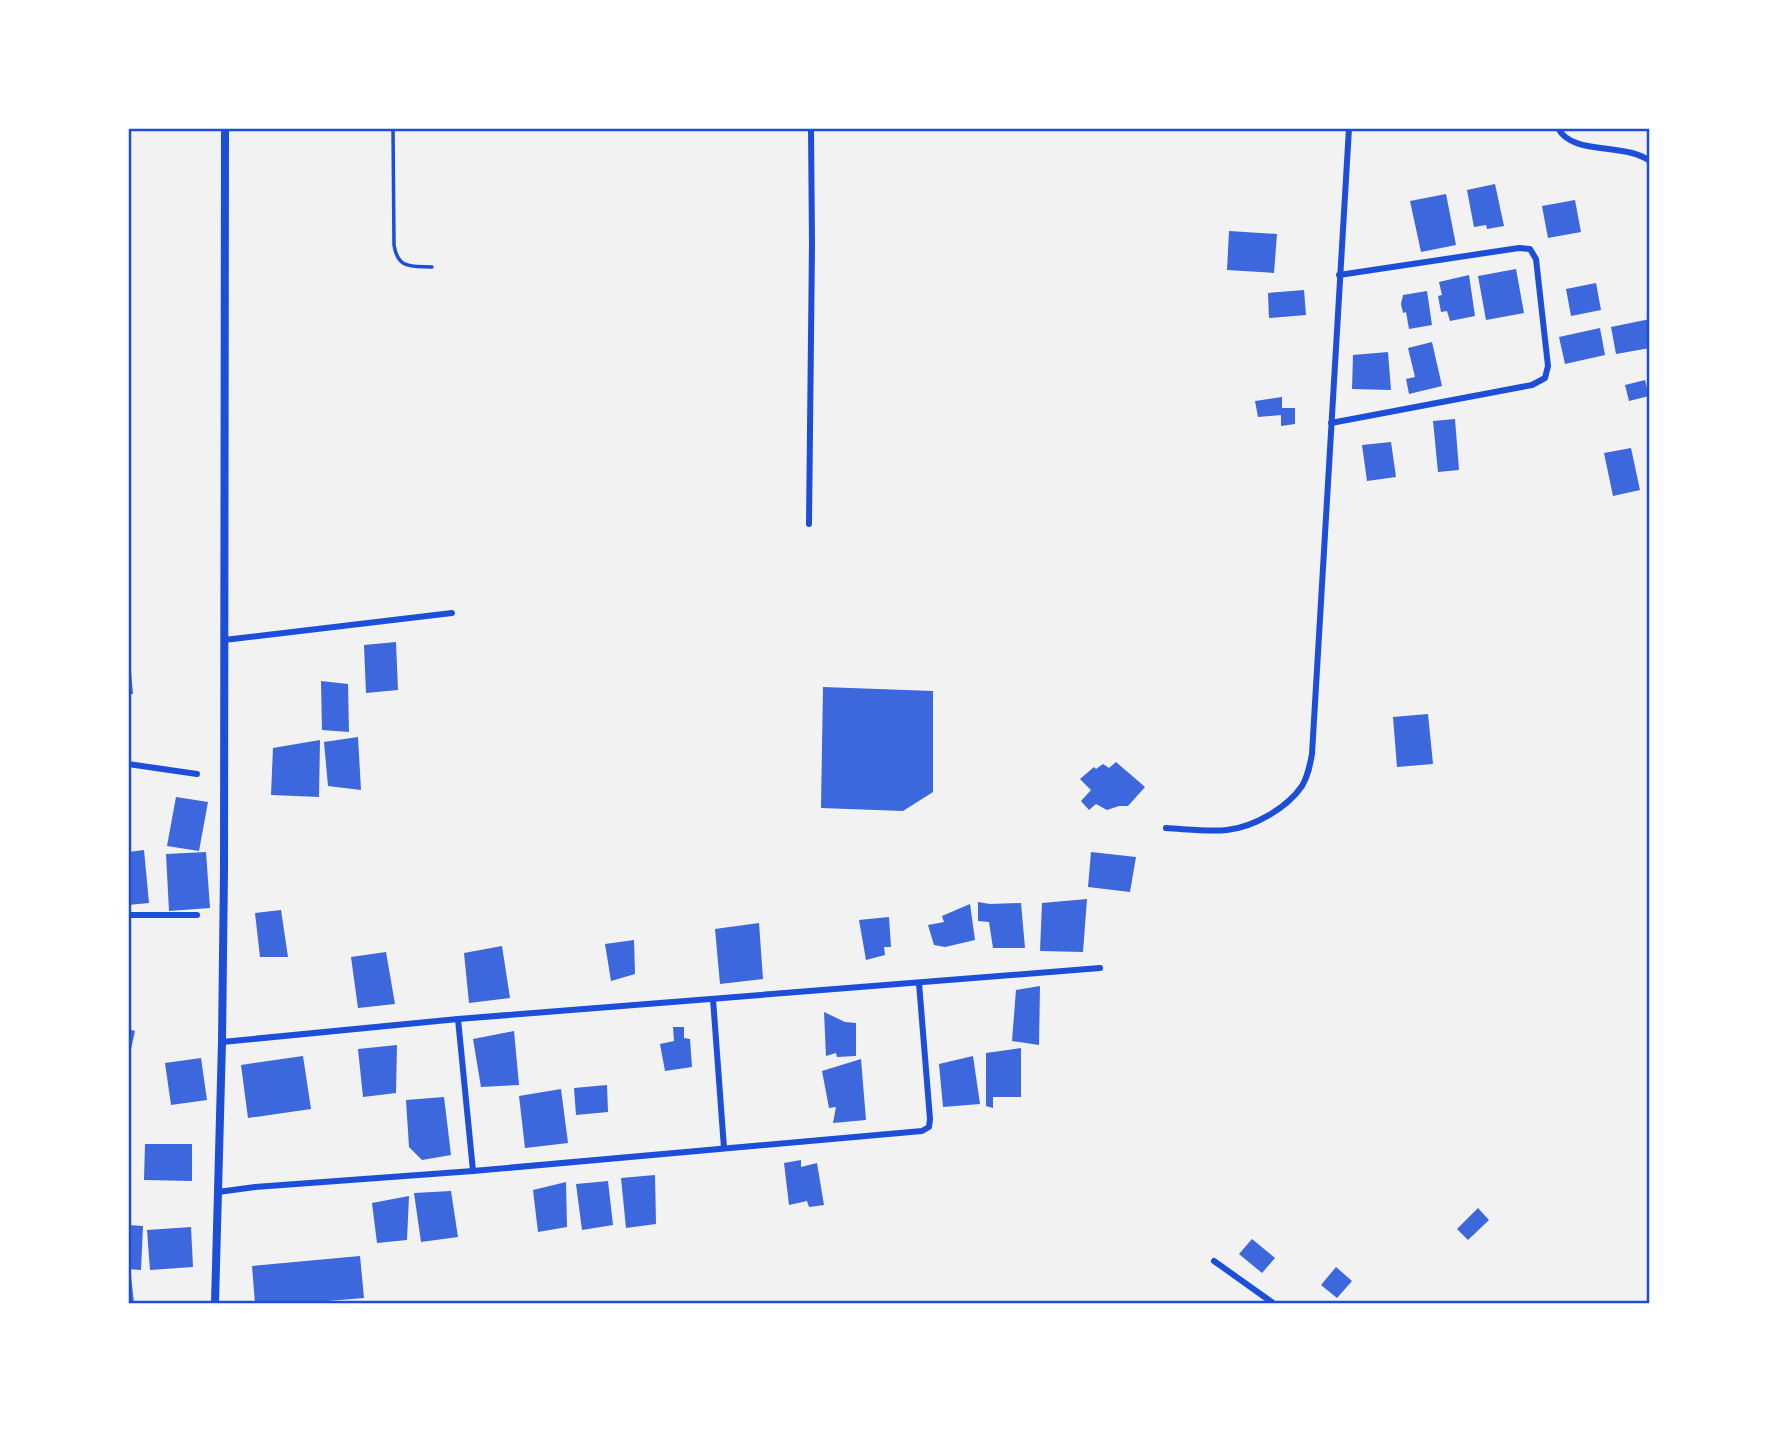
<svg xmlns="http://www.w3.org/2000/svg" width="1778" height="1431" viewBox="0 0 1778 1431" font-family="Manrope,sans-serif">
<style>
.building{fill:#3d67dc}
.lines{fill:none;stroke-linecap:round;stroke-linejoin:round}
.service{stroke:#1d4ed8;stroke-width:3.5}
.minor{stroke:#1d4ed8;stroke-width:6}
.tertiary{stroke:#1d4ed8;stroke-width:8}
.neatline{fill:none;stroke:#1d4ed8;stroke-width:2.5}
</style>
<rect width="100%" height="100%" fill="#f2f2f2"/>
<g class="building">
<path d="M1495,184L1504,226L1487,229L1486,225L1474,227L1467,190Z"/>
<path d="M1446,194L1456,245L1421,252L1410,201Z"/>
<path d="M1575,200L1581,232L1548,238L1542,206Z"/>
<path d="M1229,231L1277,234L1274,273L1227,270Z"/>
<path d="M1516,269L1524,313L1486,320L1478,276Z"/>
<path d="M1469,275L1475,316L1450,321L1447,311L1441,312L1438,296L1442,295L1439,282Z"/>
<path d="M1596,283L1601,310L1571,316L1566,289Z"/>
<path d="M1304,290L1306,315L1269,318L1268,293Z"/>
<path d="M1427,291L1432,325L1409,329L1406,312L1403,313L1401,304L1403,295Z"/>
<path d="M1650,319V348L1616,354L1611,327Z"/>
<path d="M1600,328L1605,355L1565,364L1559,337Z"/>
<path d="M1432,342L1442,386L1409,394L1406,379L1415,377L1408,348Z"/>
<path d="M1388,352L1391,390L1352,389L1353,355Z"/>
<path d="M1645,380L1649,396L1629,401L1625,385Z"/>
<path d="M1282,397V408H1295V424L1281,426V415L1258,417L1255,401Z"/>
<path d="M1455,419L1459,470L1438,472L1433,421Z"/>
<path d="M1391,442L1396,477L1367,481L1362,445Z"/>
<path d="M1631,448L1640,490L1613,496L1604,453Z"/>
<path d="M396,642L398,690L366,693L364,645Z"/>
<path d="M128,671H131L133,694H128Z"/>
<path d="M321,681L348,684L349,732L322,730Z"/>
<path d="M823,687L933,691V792L903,811L821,808Z"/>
<path d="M1428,714L1433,764L1397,767L1393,717Z"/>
<path d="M358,737L361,790L328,786L324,742Z"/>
<path d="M320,740L319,797L271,795L273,748Z"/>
<path d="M1116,762L1145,787L1128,806H1119L1107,810L1096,804L1089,810L1081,801L1091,790L1080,779L1094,767L1096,769L1103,764L1109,768Z"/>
<path d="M176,797L208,802L199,851L167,846Z"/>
<path d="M144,850L149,903L128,905V852Z"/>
<path d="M206,852L210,908L169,911L166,854Z"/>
<path d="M1091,852L1136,857L1130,892L1088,887Z"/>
<path d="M1087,899L1083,952L1040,951L1042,903Z"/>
<path d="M978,902L990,904L1021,903L1025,948H993L989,922L978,921Z"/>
<path d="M970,904L975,940L945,947L934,945L928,925L944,922L942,916Z"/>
<path d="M281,910L288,957H260L255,913Z"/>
<path d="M889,917L891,947H884L885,955L866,960L859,920Z"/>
<path d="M759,923L763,979L720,984L715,929Z"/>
<path d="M634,940L635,974L611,981L605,944Z"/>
<path d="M502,946L510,998L469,1003L464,953Z"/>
<path d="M386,952L395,1004L358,1008L351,957Z"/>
<path d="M1040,986L1039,1045L1012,1041L1016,990Z"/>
<path d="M824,1012L845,1022L856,1023V1056L837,1057L836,1053L826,1056Z"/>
<path d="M673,1027H684V1038L690,1039L692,1067L665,1071L660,1044L674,1041Z"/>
<path d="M128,1029L135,1031L129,1058H128Z"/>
<path d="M514,1031L519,1085L481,1087L473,1039Z"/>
<path d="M397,1045L396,1093L363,1097L358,1049Z"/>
<path d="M1021,1048V1097H993V1108L986,1106V1053Z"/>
<path d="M303,1056L311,1109L248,1118L241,1065Z"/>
<path d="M973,1056L980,1104L943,1107L939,1064Z"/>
<path d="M201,1058L207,1100L171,1105L165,1063Z"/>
<path d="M861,1059L866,1120L833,1123L836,1107L829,1108L822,1071Z"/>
<path d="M607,1085L608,1112L576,1115L574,1088Z"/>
<path d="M561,1089L568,1143L525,1148L519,1096Z"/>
<path d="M444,1097L451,1155L422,1160L409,1147L406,1100Z"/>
<path d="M145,1144H192V1181L144,1180Z"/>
<path d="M801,1160V1167L817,1163L824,1205L809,1207L807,1201L789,1205L784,1163Z"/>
<path d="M655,1175L656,1224L626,1228L621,1178Z"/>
<path d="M608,1181L613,1225L582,1230L576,1184Z"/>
<path d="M566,1182L567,1227L538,1232L533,1190Z"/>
<path d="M451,1191L458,1237L421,1242L414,1193Z"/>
<path d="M409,1196L407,1240L377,1243L372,1203Z"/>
<path d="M1478,1208L1489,1220L1468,1240L1457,1229Z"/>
<path d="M128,1225L143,1226L141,1270L128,1269Z"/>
<path d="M191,1227L193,1267L150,1270L147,1230Z"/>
<path d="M1252,1239L1275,1258L1262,1273L1239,1254Z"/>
<path d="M360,1256L364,1298L303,1303H255L252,1266Z"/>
<path d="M1336,1267L1352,1281L1337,1298L1321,1285Z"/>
<path d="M128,1276H131L134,1303H128Z"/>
</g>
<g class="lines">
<path class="service" d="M393,128L394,245C398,270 412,266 432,267"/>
<g class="minor">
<path d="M1558,128C1572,156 1624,142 1650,161"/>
<path d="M1331,423L1532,385L1545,378L1548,366L1536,259L1530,249L1519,248L1339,275"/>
<path d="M809,524L812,244L811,128"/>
<path d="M224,640L452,613"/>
<path d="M128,764L197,774"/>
<path d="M1166,828C1186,829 1207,832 1227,830C1254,827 1287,808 1302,786C1308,776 1310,765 1312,754L1349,128"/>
<path d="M128,915H197"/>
<path d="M713,999L724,1148"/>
<path d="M458,1019L473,1171"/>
<path d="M222,1042L458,1019L1100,968"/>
<path d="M218,1192L255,1187L473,1171L922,1131L929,1127L930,1119L919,983"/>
<path d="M1214,1261L1273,1303"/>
</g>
<path class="tertiary" d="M215,1303L222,1042L224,870L225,128"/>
</g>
<rect width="1778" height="1431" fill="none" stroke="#ffffff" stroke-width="259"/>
<rect x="130" y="130" width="1518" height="1172" class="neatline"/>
</svg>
